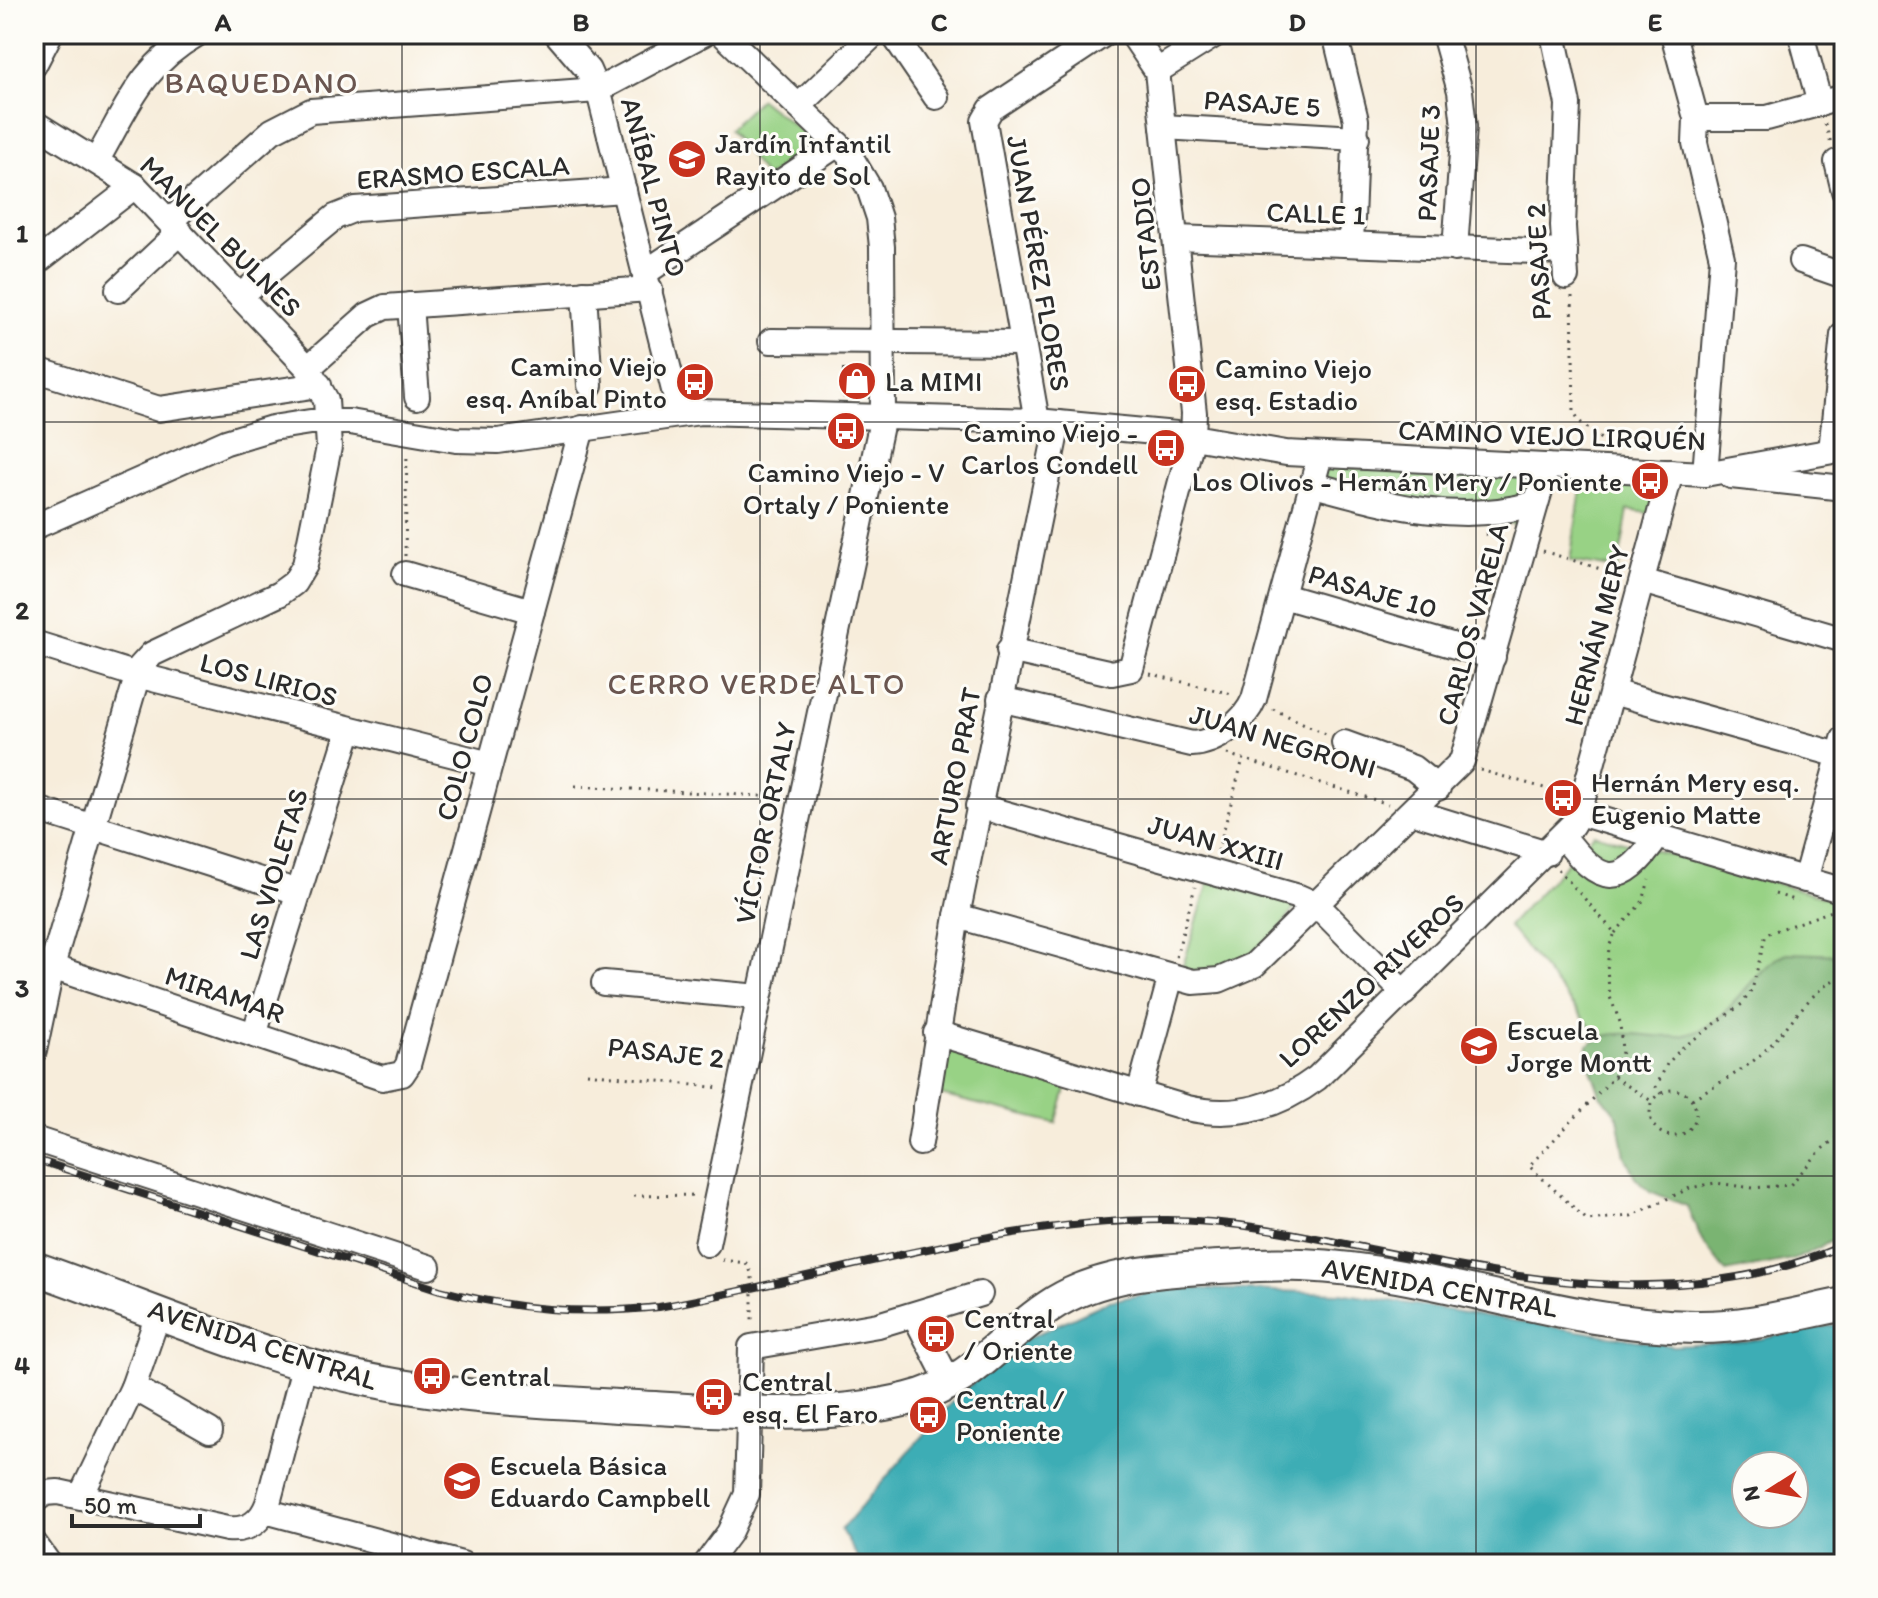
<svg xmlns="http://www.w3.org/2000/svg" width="1878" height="1598" viewBox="0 0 1878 1598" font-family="Itim,sans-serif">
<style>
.green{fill:#98d285;stroke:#627e58;stroke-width:2}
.forest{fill:#7ab472;stroke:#52704e;stroke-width:2}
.water{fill:#3cadb5;stroke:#346c70;stroke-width:2;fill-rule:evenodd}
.building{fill:#dfa595}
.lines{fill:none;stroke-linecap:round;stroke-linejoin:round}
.minor-casing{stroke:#4a4845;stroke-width:28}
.major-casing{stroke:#4a4845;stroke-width:36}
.path{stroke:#4a4845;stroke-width:3;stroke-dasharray:2 6;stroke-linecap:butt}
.minor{stroke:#fff;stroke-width:24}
.major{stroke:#fff;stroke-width:32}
.rail-casing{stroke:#2b2b2b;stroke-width:8}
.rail{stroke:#fdfcf7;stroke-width:5;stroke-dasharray:15;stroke-linecap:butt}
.grid{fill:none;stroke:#2b2b2b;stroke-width:2;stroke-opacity:0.55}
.labels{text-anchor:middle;stroke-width:6;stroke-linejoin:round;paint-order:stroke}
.street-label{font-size:28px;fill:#2b2b2b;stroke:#fdfcf7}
.poi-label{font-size:28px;fill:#2b2b2b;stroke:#fdfcf7;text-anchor:start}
.neighbourhood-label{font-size:30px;letter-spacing:2px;fill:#6a5650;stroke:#fdfcf7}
.neatline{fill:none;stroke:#2b2b2b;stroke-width:3}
.grid-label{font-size:26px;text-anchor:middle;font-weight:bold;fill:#2b2b2b}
</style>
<rect width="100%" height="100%" fill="#fdfcf7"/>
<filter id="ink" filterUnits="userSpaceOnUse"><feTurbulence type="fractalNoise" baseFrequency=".0125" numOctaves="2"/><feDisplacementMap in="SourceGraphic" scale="16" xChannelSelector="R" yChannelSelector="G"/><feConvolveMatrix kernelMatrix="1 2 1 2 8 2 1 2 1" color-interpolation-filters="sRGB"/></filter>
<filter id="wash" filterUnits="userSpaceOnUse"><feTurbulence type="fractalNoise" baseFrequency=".006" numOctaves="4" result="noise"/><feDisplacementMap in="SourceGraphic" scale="32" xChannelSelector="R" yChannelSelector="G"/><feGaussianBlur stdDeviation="1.8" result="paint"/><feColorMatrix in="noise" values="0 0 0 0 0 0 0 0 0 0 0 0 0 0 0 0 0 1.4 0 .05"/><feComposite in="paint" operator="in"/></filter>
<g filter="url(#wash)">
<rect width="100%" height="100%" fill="#f7eddb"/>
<g class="green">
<path d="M760,99L817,144L766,178L729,129Z"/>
<path d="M1324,467L1538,478L1522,526L1322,483Z"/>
<path d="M1583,477L1658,490L1654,514L1628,510L1618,569L1570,561Z"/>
<path d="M1594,834L1844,902V1001L1658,1109L1508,926Z"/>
<path d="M1211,876L1298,903L1262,954L1227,975L1181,972Z"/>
<path d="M943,1045L1068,1083L1056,1123L940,1095Z"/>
</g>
<path class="forest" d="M1787,953L1844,955V1235L1798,1258L1726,1272L1702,1241L1687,1206L1652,1192L1635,1177L1625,1156L1618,1117L1600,1094L1587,1058L1588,1045C1618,1021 1654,1044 1689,1034C1732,1023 1749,970 1787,953Z"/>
<path class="water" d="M1176,1288L1341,1293L1673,1346L1745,1342L1844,1323V1564H862L841,1530L949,1405L1015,1344L1109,1301ZM1746,1466H1794V1514H1746Z"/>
<g id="blocks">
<path class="building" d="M843,370H871L869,392L864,397H844Z"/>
</g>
</g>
<g filter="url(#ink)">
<use href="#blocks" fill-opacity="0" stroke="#4a4845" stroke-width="2"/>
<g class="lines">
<defs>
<g id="minor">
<path d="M557,34L588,70L601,100L680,414"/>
<path d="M893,34L936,97"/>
<path d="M1335,34L1356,120L1351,244"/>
<path d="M1444,34L1460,91L1464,126L1455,249"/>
<path d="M1553,34L1568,104L1563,226L1566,277"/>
<path d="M1673,34L1696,118L1695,143L1722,258L1705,474"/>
<path d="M1801,34L1820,104"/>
<path d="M34,65L50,34"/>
<path d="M1157,71L1216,34"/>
<path d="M799,106L874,34"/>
<path d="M1696,118H1767L1844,97"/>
<path d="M34,123L135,186L308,368L326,400L329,447L305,565L294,583L279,594L152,654L140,667L52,966L34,1051"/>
<path d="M1163,127L1357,138"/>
<path d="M97,160C128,106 141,66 197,34"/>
<path d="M1837,162L1844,191"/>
<path d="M170,221L272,131L311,111L598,90L703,34"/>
<path d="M1175,238L1565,252"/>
<path d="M1801,261L1844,276"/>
<path d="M34,264L135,186"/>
<path d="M646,272L838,144"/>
<path d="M118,290L180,232"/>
<path d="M584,293L590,385"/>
<path d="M240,296L335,217L355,209L624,190"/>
<path d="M410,305L417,397"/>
<path d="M771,341L1023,343"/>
<path d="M308,368L368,315L385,307L650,289"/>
<path d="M34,369L159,409L319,385"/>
<path d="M1037,421L984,121L991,109L1104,34"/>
<path d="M1831,451L1843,335"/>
<path d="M1731,476L1844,488"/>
<path d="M1314,485C1388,505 1460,526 1536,503"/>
<path d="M34,527L226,442L272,428L310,422H350L456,440L498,441L700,412L1037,421L1176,434L1286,453L1705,474L1844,449"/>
<path d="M405,574L532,611"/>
<path d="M1642,581L1844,640"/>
<path d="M1283,596L1493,657"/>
<path d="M34,643L137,675L490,764"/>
<path d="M1009,650L1112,673L1131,669L1193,436L1194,413L1157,71L1132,34"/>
<path d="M1612,692L1839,755L1844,751"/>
<path d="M1000,699L1192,744C1217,743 1245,721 1254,699L1320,455"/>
<path d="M1344,743L1413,768L1438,788"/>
<path d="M978,806L1299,897L1317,905L1404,993"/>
<path d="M34,808L298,892"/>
<path d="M1414,812L1547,853"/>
<path d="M1579,813L1844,891"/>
<path d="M1563,836C1600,886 1621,890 1658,836"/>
<path d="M1805,880L1844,739"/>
<path d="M957,916L1193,982L1219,980L1254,965L1462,761L1547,466"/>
<path d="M34,961L382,1078L402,1074L408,1065L582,428"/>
<path d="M604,983L759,997"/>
<path d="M936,1033L1187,1108C1236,1119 1278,1107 1317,1078L1572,825L1579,813L1671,472"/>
<path d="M254,1035L349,731"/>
<path d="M1139,1094L1171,976"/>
<path d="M34,1139L428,1267"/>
<path d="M920,1143L957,916L1058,423"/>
<path d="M707,1244L883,416L882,247L879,218L869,188L850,156L723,34"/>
<path d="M915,1316L950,1384"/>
<path d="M133,1387L210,1431"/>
<path d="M81,1496L133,1387L159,1312"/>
<path d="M34,1501L45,1493L58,1492L227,1529C248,1531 261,1522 268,1503L305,1363"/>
<path d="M265,1511L462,1564"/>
<path d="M34,1543L49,1564"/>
<path d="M706,1564L729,1533L747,1494L751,1347L878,1325L980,1294"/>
</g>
<path id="major" d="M34,1268C138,1304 248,1353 355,1377C453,1399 554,1402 655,1408C738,1413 827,1419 908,1399C973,1383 997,1341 1048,1307C1106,1267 1190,1269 1258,1265C1408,1258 1547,1325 1695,1327C1746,1328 1795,1314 1844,1304"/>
</defs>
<use href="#minor" class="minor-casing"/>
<use href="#major" class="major-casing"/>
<g class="path">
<path d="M1825,124L1831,143"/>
<path d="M1572,296L1574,411L1579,421L1614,450"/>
<path d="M1485,534L1505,540"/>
<path d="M1543,551L1623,576"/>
<path d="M405,556L407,452"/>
<path d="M1150,674L1232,694"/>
<path d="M1273,709L1328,735"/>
<path d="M1227,754L1388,804"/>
<path d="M1480,770L1562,793"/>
<path d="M575,786L781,797"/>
<path d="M1218,851L1243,759"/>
<path d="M1558,869L1615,933L1609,947L1607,970L1610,997L1620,1022L1622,1052L1614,1077L1529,1166L1587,1220L1631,1216L1690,1188L1715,1183L1753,1188L1790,1185L1822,1149L1844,1132"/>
<path d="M1775,894L1798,901"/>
<path d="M1615,933L1643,901L1649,880"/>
<path d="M1176,957L1195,887"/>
<path d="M587,1073L720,1088"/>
<path d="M1614,1077L1653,1102"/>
<circle cx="1673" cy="1113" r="23"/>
<path d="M1661,1094L1656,1087L1667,1064L1682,1048L1742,1004L1752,990L1766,934L1832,911"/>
<path d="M1692,1099C1714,1085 1741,1073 1760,1055C1793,1026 1802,996 1844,974"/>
<path d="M634,1196L698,1195"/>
<path d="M722,1260L746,1263L752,1274V1325"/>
</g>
<use href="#minor" class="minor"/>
<use href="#major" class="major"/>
<defs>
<path id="rail" d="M34,1159L440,1290C517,1310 581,1315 659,1307C824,1278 999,1219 1166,1220C1236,1220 1306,1236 1375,1250C1531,1282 1693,1312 1844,1245"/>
</defs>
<use href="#rail" class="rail-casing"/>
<use href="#rail" class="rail"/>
</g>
</g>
<path class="grid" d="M402,34V1564M760,34V1564M1118,34V1564M1476,34V1564M34,422H1844M34,799H1844M34,1176H1844"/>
<defs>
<symbol id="school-disc" viewBox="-11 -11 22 22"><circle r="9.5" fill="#c8321e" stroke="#fdfcf7"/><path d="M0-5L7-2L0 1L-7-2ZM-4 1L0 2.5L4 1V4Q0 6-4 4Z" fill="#fff"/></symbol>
<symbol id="shop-disc" viewBox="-11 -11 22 22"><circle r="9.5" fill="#c8321e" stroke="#fdfcf7"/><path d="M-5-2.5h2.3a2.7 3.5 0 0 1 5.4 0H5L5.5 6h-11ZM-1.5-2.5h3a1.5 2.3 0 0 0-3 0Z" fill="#fff"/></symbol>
<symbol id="bus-disc" viewBox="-11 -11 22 22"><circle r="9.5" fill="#c8321e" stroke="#fdfcf7"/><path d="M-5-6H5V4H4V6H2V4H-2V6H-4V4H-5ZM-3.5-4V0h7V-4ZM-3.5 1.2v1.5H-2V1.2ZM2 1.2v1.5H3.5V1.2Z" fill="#fff"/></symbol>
</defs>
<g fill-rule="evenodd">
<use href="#school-disc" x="665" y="137" width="44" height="44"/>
<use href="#shop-disc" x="835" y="359" width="44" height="44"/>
<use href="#bus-disc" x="673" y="360" width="44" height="44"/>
<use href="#bus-disc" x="1165" y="362" width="44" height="44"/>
<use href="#bus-disc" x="824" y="409" width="44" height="44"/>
<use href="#bus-disc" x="1144" y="426" width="44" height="44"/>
<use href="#bus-disc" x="1628" y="459" width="44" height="44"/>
<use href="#bus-disc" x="1541" y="776" width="44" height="44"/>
<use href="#school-disc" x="1457" y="1024" width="44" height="44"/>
<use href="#bus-disc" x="914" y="1312" width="44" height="44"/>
<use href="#bus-disc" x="410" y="1354" width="44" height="44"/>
<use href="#bus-disc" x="692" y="1375" width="44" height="44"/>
<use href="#bus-disc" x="906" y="1393" width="44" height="44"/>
<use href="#school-disc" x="440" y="1459" width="44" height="44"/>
</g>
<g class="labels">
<g class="street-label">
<text transform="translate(1262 103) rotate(4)" y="10">PASAJE 5</text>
<text transform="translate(1428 163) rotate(-88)" y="10">PASAJE 3</text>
<text transform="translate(463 172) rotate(-4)" y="10">ERASMO ESCALA</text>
<text transform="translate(654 187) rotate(75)" y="10">ANÍBAL PINTO</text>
<text transform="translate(1316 213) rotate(2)" y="10">CALLE 1</text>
<text transform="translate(1145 234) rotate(-96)" y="10">ESTADIO</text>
<text transform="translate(221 236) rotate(45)" y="10">MANUEL BULNES</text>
<text transform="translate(1538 262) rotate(-93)" y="10">PASAJE 2</text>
<text transform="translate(1039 263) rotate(80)" y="10">JUAN PÉREZ FLORES</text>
<text transform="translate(1552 435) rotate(2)" y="10">CAMINO VIEJO LIRQUÉN</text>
<text transform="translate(1373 591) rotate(16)" y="10">PASAJE 10</text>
<text transform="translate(1472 624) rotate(-75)" y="10">CARLOS VARELA</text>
<text transform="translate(1596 635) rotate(-75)" y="10">HERNÁN MERY</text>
<text transform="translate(269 679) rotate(15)" y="10">LOS LIRIOS</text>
<text transform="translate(1283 741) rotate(17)" y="10">JUAN NEGRONI</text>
<text transform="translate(464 747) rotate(-75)" y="10">COLO COLO</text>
<text transform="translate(954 776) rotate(-79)" y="10">ARTURO PRAT</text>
<text transform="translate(765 823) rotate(-78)" y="10">VÍCTOR ORTALY</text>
<text transform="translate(1216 842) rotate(16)" y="10">JUAN XXIII</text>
<text transform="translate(273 874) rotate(-73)" y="10">LAS VIOLETAS</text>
<text transform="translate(1371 980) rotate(-43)" y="10">LORENZO RIVEROS</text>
<text transform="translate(225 994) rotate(19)" y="10">MIRAMAR</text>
<text transform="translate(666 1052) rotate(6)" y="10">PASAJE 2</text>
<text transform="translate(1440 1287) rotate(10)" y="10">AVENIDA CENTRAL</text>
<text transform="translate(263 1344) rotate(18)" y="10">AVENIDA CENTRAL</text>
</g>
<g class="poi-label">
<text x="715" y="153">Jardín Infantil<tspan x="715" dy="32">Rayito de Sol</tspan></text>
<text x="667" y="376" text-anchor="end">Camino Viejo<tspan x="667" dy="32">esq. Aníbal Pinto</tspan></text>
<text x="1215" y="378">Camino Viejo<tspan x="1215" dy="32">esq. Estadio</tspan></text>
<text x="885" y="391">La MIMI</text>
<text x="1138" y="442" text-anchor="end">Camino Viejo -<tspan x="1138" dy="32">Carlos Condell</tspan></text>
<text x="846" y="482" text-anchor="middle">Camino Viejo - V<tspan x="846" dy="32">Ortaly / Poniente</tspan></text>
<text x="1622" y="491" text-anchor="end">Los Olivos - Hernán Mery / Poniente</text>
<text x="1591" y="792">Hernán Mery esq.<tspan x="1591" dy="32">Eugenio Matte</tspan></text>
<text x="1507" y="1040">Escuela<tspan x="1507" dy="32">Jorge Montt</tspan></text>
<text x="964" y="1328">Central<tspan x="964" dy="32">/ Oriente</tspan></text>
<text x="460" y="1386">Central</text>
<text x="742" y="1391">Central<tspan x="742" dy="32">esq. El Faro</tspan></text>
<text x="956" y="1409">Central /<tspan x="956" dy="32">Poniente</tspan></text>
<text x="490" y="1475">Escuela Básica<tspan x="490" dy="32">Eduardo Campbell</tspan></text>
</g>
<g class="neighbourhood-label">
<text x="262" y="93">BAQUEDANO</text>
<text x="757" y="694">CERRO VERDE ALTO</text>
</g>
</g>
<rect width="1878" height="1598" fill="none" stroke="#fdfcf7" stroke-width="88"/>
<g transform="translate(1770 1490) rotate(259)"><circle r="38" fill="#fdfcf7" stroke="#a9a8a5" stroke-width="2"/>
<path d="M0-6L14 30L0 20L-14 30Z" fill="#c8321e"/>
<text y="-12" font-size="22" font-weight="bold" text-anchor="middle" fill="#2b2b2b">N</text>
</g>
<path d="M72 1514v12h128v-12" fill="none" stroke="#2b2b2b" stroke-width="4"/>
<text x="84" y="1514" font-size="24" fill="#2b2b2b" stroke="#fdfcf7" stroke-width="6" paint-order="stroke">50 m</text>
<rect x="44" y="44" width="1790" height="1510" class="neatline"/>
<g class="grid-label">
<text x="223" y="31">A</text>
<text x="581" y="31">B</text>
<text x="939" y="31">C</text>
<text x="1297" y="31">D</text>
<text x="1655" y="31">E</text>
<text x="22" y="242">1</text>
<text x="22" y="619">2</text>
<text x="22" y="997">3</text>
<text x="22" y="1374">4</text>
</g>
</svg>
